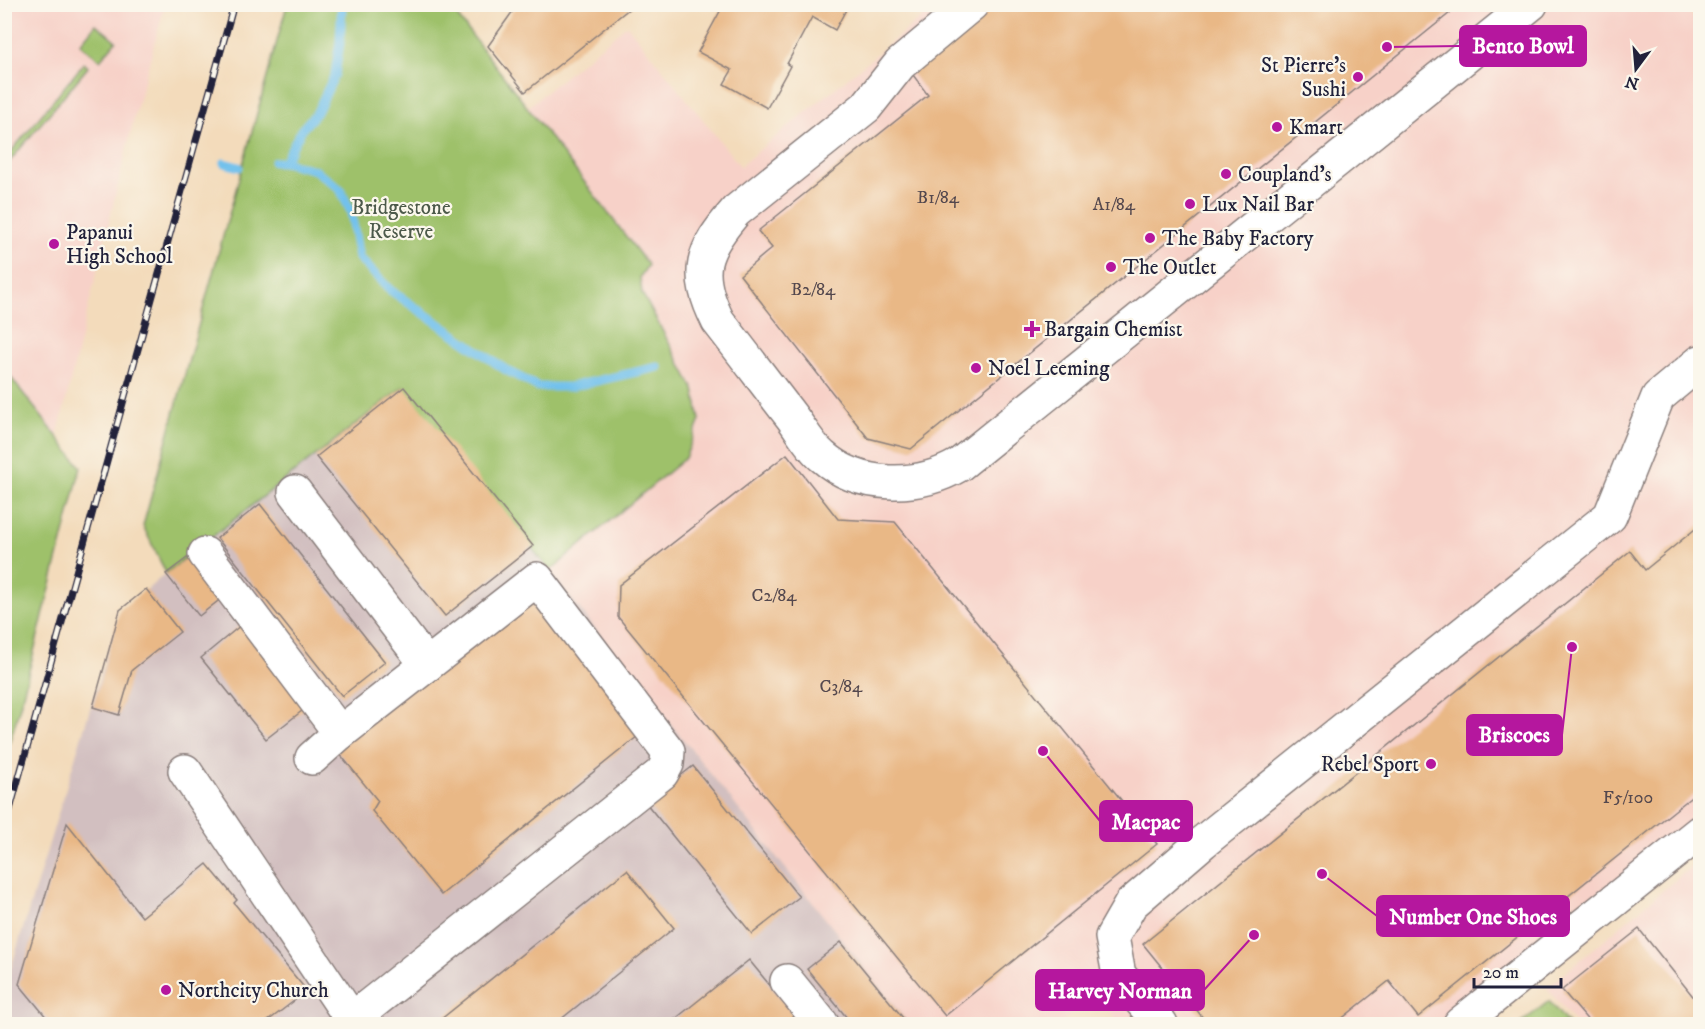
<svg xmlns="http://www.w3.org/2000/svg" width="1705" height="1029" viewBox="0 0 1705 1029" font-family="'IM FELL DW Pica',serif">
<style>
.built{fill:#f7d1c8}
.industrial{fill:#d2bfc0}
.green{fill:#9ec16a;stroke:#607252;stroke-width:1.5}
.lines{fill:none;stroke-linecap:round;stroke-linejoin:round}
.stream{stroke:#72c1ec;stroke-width:9}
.building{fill:#e9b886}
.minor-casing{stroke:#8a7e7b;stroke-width:36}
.minor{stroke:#fff;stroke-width:33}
.rail-casing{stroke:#22223b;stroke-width:7}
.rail{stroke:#fbf7ec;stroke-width:4.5;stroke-dasharray:14;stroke-linecap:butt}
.poi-dot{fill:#b5179e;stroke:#fbf7ec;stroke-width:2}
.labels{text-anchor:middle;stroke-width:4.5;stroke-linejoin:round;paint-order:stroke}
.number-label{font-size:18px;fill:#54484e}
.poi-label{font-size:21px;fill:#22223b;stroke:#fbf7ec;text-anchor:start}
.park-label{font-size:21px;fill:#4d5a4b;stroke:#fbf7ec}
.leader{fill:none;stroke:#b5179e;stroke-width:2}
.callout-dot{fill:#b5179e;stroke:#fbf7ec;stroke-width:2}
.callout{fill:#b5179e;stroke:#b5179e;stroke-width:2}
.callout-label{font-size:22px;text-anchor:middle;font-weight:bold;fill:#fff}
</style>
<rect width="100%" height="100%" fill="#fbf7ec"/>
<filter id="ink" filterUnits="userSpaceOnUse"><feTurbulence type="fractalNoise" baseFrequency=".0167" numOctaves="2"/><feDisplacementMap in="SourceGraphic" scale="12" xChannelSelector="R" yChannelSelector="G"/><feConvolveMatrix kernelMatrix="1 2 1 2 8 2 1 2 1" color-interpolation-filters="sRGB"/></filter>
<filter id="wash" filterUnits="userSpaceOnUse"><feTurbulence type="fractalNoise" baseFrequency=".008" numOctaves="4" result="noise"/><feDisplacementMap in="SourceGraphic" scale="24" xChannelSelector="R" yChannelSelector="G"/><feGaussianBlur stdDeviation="1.35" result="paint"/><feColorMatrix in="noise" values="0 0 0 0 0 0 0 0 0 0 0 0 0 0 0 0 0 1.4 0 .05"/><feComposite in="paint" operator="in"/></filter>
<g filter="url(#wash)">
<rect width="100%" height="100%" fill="#f3dbbb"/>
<g class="built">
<path d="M5,5H165L134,118L57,437L5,370Z"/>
<path d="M937,5H1683L1700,26V838L1476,1024H1120L1095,994L1060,1024H909L550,571L685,458L694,389L642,293L640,277L648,265L527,108L627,25L740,166Z"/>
<path d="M1700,859V1024H1576L1547,988Z"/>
</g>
<path class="industrial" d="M404,387L909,1024H5V988L119,614L166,573Z"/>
<g class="green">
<path d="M287,5H451L458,17L648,265L640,277L642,293L694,389L700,420L685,458L550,571L403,387L166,573L143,526Z"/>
<path d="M96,24L116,41L100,60L80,44Z"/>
<path d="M84,63L88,67L5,167V159Z"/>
<path d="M5,370L81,467L19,710L5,759Z"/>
<path d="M1549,1001L1568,1024H1520Z"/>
</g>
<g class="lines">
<g class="stream">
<path d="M274,162H284L315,170L340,189L351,212L359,258L390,290L506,370L538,387H570L658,367"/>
<path d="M284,162L302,129L317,112L335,74L340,42L342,4"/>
<path d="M224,163L239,167"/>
</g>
</g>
<g id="blocks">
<g class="building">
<path d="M518,4H635L525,92L488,46Z"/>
<path d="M724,4H849L835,30L812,17L787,64L790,66L767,108L724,84L732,70L698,52Z"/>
<path d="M993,4H1461L911,449L868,438L740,275L772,248L758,231L928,95L910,71Z"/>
<path d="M404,387L533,546L445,616L316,457Z"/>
<path d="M787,454L838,519L895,522L1157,844L945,1016L618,617L619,585Z"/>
<path d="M260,504L385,662L342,696L217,538Z"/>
<path d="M1700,525V790L1418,1017L1389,981L1335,1024H1208L1143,944L1630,551L1645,570Z"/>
<path d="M191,555L223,597L199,616L166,574Z"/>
<path d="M146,589L180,632L132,670L119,715L93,707L120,610Z"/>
<path d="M529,591L643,732L441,895L372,811L378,801L335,748Z"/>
<path d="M241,625L307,707L266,739L201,658Z"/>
<path d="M693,766L799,897L752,934L646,803Z"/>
<path d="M67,823L142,917L207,864L237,900L234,903L307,991L264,1024H52L19,984Z"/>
<path d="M627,870L674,928L555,1024H435Z"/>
<path d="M1639,929L1700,1005V1024H1591L1562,990Z"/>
<path d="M841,942L908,1024H852L807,969Z"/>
<path d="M749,960L795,1016L784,1024H669Z"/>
</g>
</g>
</g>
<g filter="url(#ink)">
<use href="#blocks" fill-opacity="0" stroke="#8a7e7b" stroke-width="1.5"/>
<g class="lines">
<defs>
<g id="minor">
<path d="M972,4L900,64L866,107L736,211C701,251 694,273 718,321C743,353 767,385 791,416C801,429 810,446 822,456C859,489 918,489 959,465L1531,4"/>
<path d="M295,492L427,665"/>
<path d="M205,554L340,733"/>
<path d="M312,758L340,733L537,579L668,751L667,764L662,773L346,1024"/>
<path d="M185,771L352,1020"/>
<path d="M787,981L822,1024"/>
<path d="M1161,1024L1119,975L1112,937L1131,904L1203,842L1610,516L1658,397L1700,362"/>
<path d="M1460,1024L1700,832"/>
</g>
</defs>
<use href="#minor" class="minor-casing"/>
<use href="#minor" class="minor"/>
<defs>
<path id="rail" d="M4,831L234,4"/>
</defs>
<use href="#rail" class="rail-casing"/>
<use href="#rail" class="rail"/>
</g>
</g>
<g class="poi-dot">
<circle cx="1358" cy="77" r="6"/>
<circle cx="1277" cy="127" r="6"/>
<circle cx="1226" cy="174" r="6"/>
<circle cx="1190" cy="204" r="6"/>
<circle cx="1150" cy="238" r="6"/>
<circle cx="54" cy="244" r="6"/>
<circle cx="1111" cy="267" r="6"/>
<path d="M1029 320h6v6h6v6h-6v6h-6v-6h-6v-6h6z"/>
<circle cx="976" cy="368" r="6"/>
<circle cx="1431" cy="764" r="6"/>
<circle cx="166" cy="990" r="6"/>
</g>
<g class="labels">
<g class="number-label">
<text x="938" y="203">B1/84</text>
<text x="1114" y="210">A1/84</text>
<text x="813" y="295">B2/84</text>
<text x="774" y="601">C2/84</text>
<text x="841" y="692">C3/84</text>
<text x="1628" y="803">F5/100</text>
</g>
<g class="poi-label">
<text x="1346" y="72" text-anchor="end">St Pierre's<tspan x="1346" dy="24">Sushi</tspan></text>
<text x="1289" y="134">Kmart</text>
<text x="1238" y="181">Coupland's</text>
<text x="1202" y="211">Lux Nail Bar</text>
<text x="66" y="239">Papanui<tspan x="66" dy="24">High School</tspan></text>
<text x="1162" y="245">The Baby Factory</text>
<text x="1123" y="274">The Outlet</text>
<text x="1044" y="336">Bargain Chemist</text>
<text x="988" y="375">Noel Leeming</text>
<text x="1419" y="771" text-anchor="end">Rebel Sport</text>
<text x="178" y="997">Northcity Church</text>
</g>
<g class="park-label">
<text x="401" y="214">Bridgestone<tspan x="401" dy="24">Reserve</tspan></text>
</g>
</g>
<path class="leader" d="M1387 47L1460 46M1572 647L1562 735M1043 751L1100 821M1322 874L1377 916M1254 935L1204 990"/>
<g class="callout-dot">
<circle cx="1387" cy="47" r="6"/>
<circle cx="1572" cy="647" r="6"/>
<circle cx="1043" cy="751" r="6"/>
<circle cx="1322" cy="874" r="6"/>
<circle cx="1254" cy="935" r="6"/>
</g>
<g class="callout">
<rect x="1460" y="26" width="126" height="40" rx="6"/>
<rect x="1467" y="715" width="95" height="40" rx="6"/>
<rect x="1100" y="801" width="92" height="40" rx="6"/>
<rect x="1377" y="896" width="192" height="40" rx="6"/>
<rect x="1036" y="970" width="168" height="40" rx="6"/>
</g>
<g class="callout-label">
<text x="1523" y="53">Bento Bowl</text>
<text x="1514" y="742">Briscoes</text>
<text x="1146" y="829">Macpac</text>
<text x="1473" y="924">Number One Shoes</text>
<text x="1120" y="998">Harvey Norman</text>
</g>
<rect width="1705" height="1029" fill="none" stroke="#fbf7ec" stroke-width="24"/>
<g transform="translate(1636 69) rotate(196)" stroke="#fbf7ec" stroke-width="4.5" paint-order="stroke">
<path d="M0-4.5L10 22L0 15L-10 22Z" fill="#22223b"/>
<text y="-9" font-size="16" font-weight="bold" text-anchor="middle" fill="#22223b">N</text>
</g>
<path d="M1474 978v9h87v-9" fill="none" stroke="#22223b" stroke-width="3"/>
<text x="1483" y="978" font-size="18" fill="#22223b" stroke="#fbf7ec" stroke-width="4.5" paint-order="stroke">20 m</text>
</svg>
